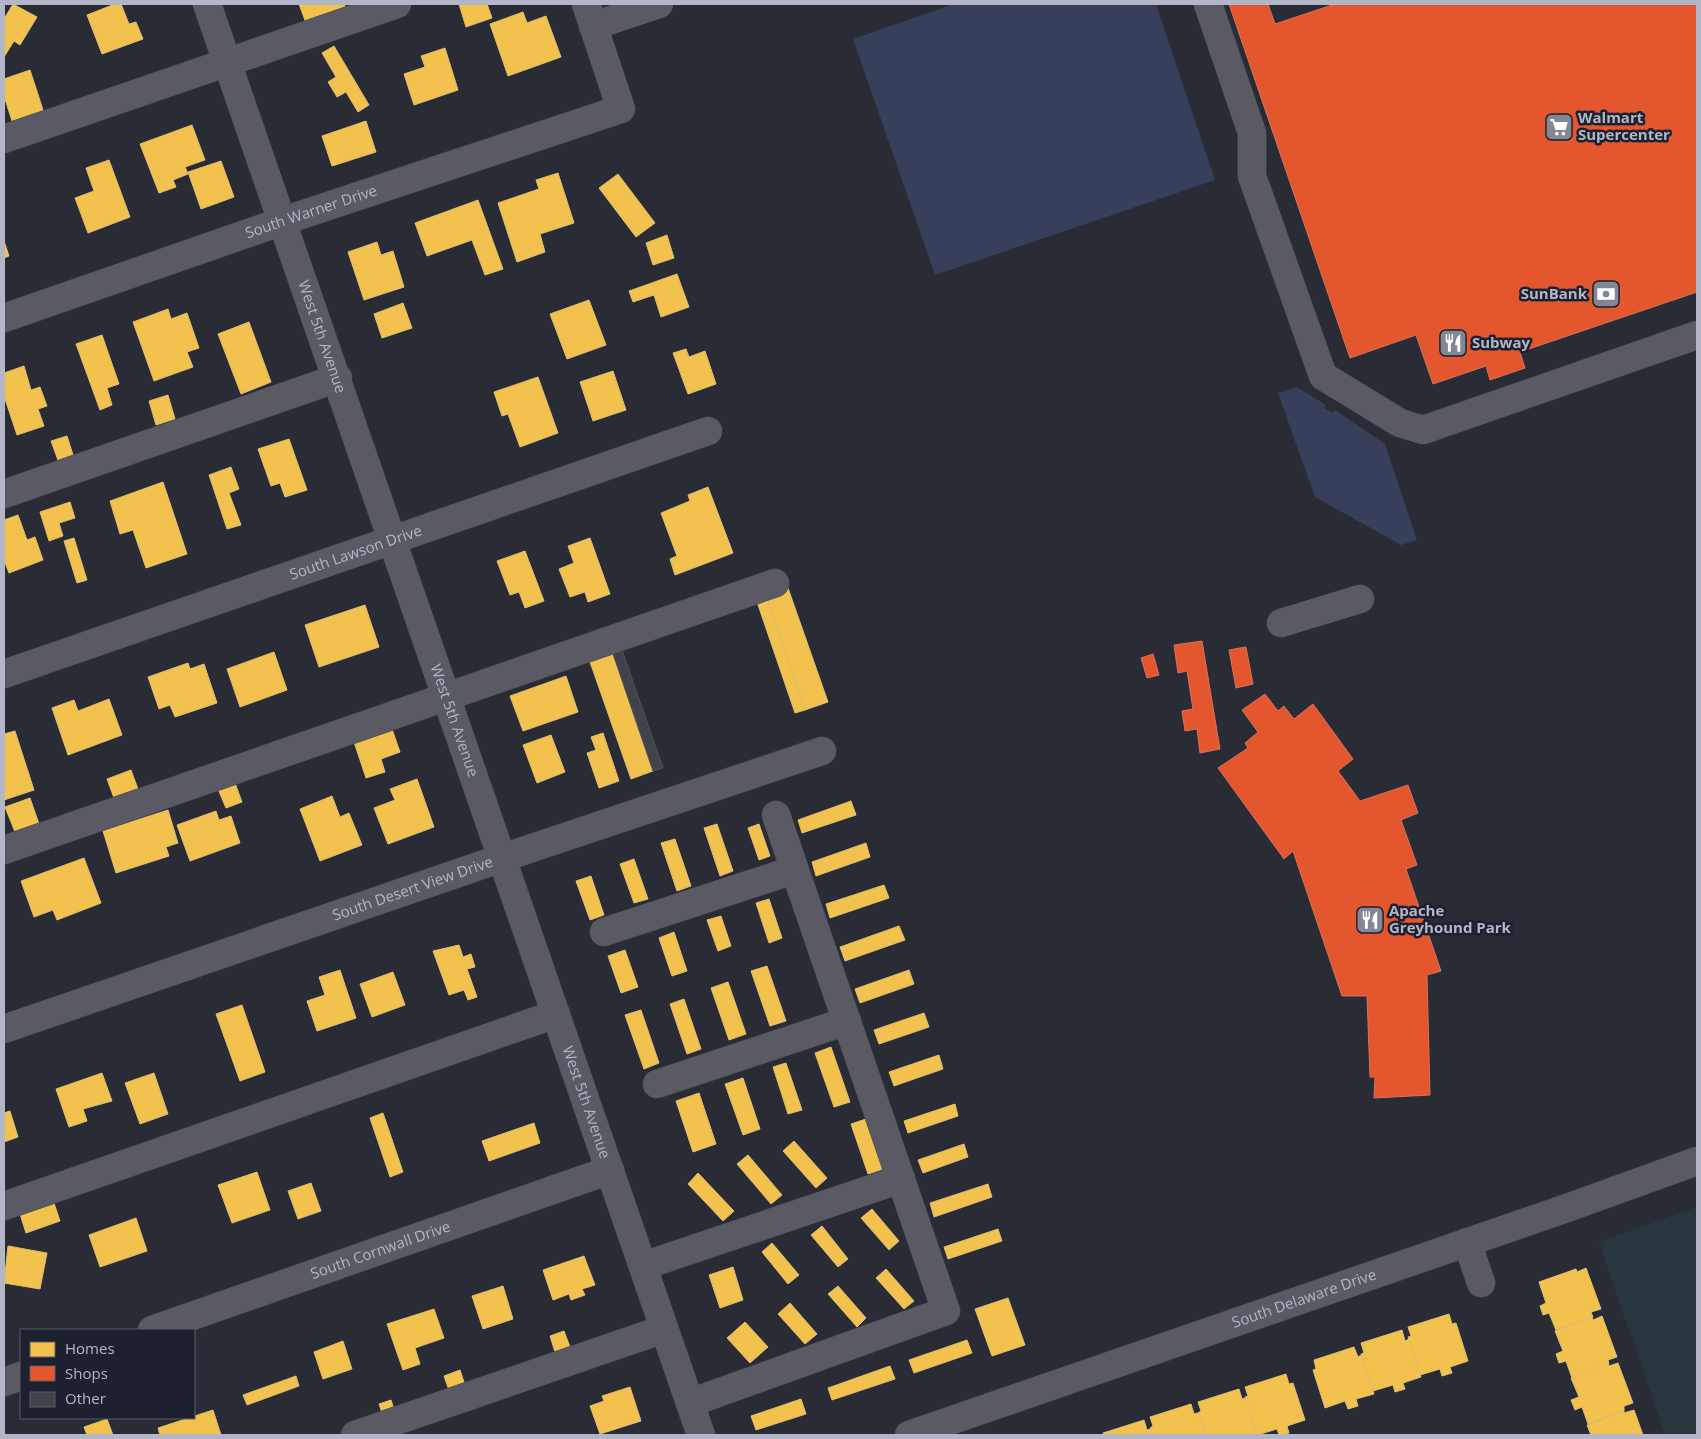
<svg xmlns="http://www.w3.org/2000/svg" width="1701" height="1439" viewBox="0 0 1701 1439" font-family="'Open Sans',sans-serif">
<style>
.green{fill:#29363d}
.water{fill:#383f5b}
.homes{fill:#f2c14e;stroke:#dfbe72}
.shops{fill:#e4572e;stroke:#d5745c}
.building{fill:#41434a;stroke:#51535c}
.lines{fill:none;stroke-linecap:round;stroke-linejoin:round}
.minor-casing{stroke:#45474e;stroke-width:29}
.minor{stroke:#595a63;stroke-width:28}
.labels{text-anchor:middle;stroke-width:5;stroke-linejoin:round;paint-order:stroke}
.poi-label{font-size:15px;font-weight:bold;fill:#b3b6c6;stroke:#1d202f;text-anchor:start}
.street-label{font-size:15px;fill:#b3b6c6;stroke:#1d202f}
</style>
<rect width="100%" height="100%" fill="#292c34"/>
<path class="green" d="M1697,1207V1435H1665L1599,1242Z"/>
<g class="water">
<path d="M954,4H1156L1215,180L935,275L853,39Z"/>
<path d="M1297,387L1326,405L1324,408L1333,413L1335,410L1385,444L1417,540L1401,545L1315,497L1278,393Z"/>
</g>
<g class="homes">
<path d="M13,4L37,17L20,45L14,41L4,57V19Z"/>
<path d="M115,4H121L129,24L136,22L143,39L102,54L87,15Z"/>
<path d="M299,4H344L346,8L306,23Z"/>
<path d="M459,4H487L492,18L466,27Z"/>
<path d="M523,12L527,23L546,16L561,57L508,76L490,24Z"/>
<path d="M334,46L369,105L358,112L346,92L337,97L328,82L336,77L322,53Z"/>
<path d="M445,48L458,90L414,105L404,74L425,67L421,56Z"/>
<path d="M30,70L44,113L13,124L4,96V79Z"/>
<path d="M366,121L376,152L332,166L322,136Z"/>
<path d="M192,125L205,160L185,167L188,174L173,180L176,187L159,193L140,144Z"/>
<path d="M109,160L130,217L88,233L75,198L94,191L86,168Z"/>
<path d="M221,161L234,197L201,209L188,172Z"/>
<path d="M558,173L574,223L540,234L545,252L517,262L498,203L539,189L536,180Z"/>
<path d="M618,174L655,223L636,237L599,188Z"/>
<path d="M478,200L503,269L485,275L472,240L427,256L415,223Z"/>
<path d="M667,235L674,258L653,265L646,243Z"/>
<path d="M4,241L9,256L4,258Z"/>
<path d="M377,242L381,255L393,251L404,287L364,300L348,252Z"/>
<path d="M677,274L689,307L661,317L654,295L633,302L629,291Z"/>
<path d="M589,300L606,345L567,359L550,314Z"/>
<path d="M403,303L412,328L382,338L374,314Z"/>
<path d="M168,309L171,319L187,313L199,348L187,352L193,367L154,381L133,322Z"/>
<path d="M249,322L271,382L241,394L218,334Z"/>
<path d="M102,335L119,384L107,388L112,405L100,410L76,344Z"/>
<path d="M686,349L689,357L705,351L716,384L688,394L673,353Z"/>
<path d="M24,366L31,390L40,387L47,406L38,409L44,426L17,435L4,396V373Z"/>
<path d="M613,371L626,410L593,421L580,382Z"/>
<path d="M538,377L558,433L520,447L508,414L502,416L494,392Z"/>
<path d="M168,395L175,419L156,425L149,401Z"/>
<path d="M67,436L74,458L59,463L51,441Z"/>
<path d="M289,439L307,490L285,497L280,483L271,486L258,449Z"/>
<path d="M231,467L239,489L229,493L241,525L227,529L209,475Z"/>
<path d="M163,482L187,554L146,568L133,530L120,534L110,501Z"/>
<path d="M708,487L733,553L675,575L670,559L677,556L661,513L690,501L688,495Z"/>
<path d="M70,502L75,518L59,523L63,536L49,541L40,512Z"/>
<path d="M18,515L27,540L35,537L43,560L9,573L4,560V520Z"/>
<path d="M74,538L87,580L77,583L64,541Z"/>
<path d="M590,538L610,594L588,602L585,592L570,597L559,569L574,563L568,546Z"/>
<path d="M525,551L544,601L525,608L519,592L510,595L497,561Z"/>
<path d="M788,588L828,702L805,710L766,595Z"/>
<path d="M766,595L805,710L795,713L756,599Z"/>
<path d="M365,605L379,647L319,667L305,625Z"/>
<path d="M274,652L287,690L240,707L227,669Z"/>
<path d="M613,654L653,771L631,779L590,662Z"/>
<path d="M188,663L190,669L204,664L217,703L175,717L170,705L159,709L148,677Z"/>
<path d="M566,676L578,712L523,731L510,696Z"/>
<path d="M109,699L122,735L68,755L52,708L74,700L78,711Z"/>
<path d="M392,729L400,752L381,759L385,772L366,778L354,742Z"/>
<path d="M15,731L34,790L4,800V734Z"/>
<path d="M603,733L619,781L599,788L587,753L596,750L591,737Z"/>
<path d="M551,735L565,772L537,783L523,745Z"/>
<path d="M131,770L138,789L114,798L107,779Z"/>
<path d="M417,779L434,827L388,844L374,808L395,800L390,789Z"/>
<path d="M235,783L242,802L226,808L218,789Z"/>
<path d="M332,796L340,817L349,813L362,845L320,861L300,809Z"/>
<path d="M30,798L39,824L15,832L5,807Z"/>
<path d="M851,801L856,815L802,833L798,820Z"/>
<path d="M168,810L178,843L166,847L169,856L116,873L103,831Z"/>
<path d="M216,811L219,820L231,816L240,843L190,861L177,825Z"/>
<path d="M717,824L733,871L720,876L704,828Z"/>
<path d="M759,824L770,856L759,860L748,828Z"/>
<path d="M675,839L691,886L677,891L661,843Z"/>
<path d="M866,843L870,857L816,876L812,862Z"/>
<path d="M84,858L101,903L57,920L53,910L34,917L21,881Z"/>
<path d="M634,859L648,899L634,903L620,864Z"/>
<path d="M591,876L604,915L590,920L576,881Z"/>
<path d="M884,885L889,898L830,918L826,904Z"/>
<path d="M769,899L782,938L769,943L756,903Z"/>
<path d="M721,916L731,946L718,951L707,920Z"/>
<path d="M899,926L905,940L845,961L840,947Z"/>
<path d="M674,932L687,971L672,976L659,938Z"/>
<path d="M459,945L463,957L471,954L475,967L467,969L477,997L468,1000L464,990L449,995L433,951Z"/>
<path d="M625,950L638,987L621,993L608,956Z"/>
<path d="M767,966L786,1021L770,1026L751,971Z"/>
<path d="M340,970L356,1018L317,1031L307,1001L325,995L319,977Z"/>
<path d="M909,970L914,984L860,1003L855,989Z"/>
<path d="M393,972L405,1005L372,1017L360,984Z"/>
<path d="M728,982L746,1034L729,1040L711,988Z"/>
<path d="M684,999L701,1049L687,1054L670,1004Z"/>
<path d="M242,1005L265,1072L240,1081L216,1014Z"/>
<path d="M641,1010L659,1063L644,1069L625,1015Z"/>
<path d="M924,1013L929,1027L879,1044L874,1030Z"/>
<path d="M831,1047L850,1102L834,1107L815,1053Z"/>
<path d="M939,1055L943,1069L894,1086L889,1072Z"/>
<path d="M786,1063L802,1110L788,1114L773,1067Z"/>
<path d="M102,1073L112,1101L83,1109L87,1121L69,1127L56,1089Z"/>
<path d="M154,1073L168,1114L140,1124L125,1083Z"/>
<path d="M743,1078L760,1129L743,1135L725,1084Z"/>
<path d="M699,1093L716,1144L693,1152L676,1101Z"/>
<path d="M955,1104L958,1116L908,1133L904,1121Z"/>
<path d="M10,1111L18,1137L4,1142V1113Z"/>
<path d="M383,1113L403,1172L390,1177L370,1118Z"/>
<path d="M866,1119L883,1169L868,1174L851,1124Z"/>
<path d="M534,1123L540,1143L489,1161L482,1141Z"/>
<path d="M794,1141L827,1178L816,1188L783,1151Z"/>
<path d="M964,1144L968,1157L923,1173L918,1160Z"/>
<path d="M748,1155L782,1195L771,1204L737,1164Z"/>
<path d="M257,1172L270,1210L232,1223L218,1185Z"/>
<path d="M698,1173L734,1211L723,1221L688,1184Z"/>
<path d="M311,1183L321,1211L298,1219L288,1191Z"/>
<path d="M988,1184L992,1197L934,1217L930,1203Z"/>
<path d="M54,1203L60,1221L26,1233L20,1214Z"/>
<path d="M872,1209L899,1241L889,1250L861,1218Z"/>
<path d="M136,1218L147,1251L100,1267L89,1235Z"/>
<path d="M822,1226L848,1259L838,1267L811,1235Z"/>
<path d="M998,1229L1002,1241L948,1259L944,1247Z"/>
<path d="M772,1243L799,1275L788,1284L762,1252Z"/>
<path d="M8,1246L47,1253L40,1289L4,1283Z"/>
<path d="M584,1256L595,1285L582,1289L585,1295L571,1300L569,1294L553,1300L543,1270Z"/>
<path d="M733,1267L743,1300L720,1308L709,1275Z"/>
<path d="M1586,1268L1601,1309L1591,1312L1593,1317L1556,1330L1549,1313L1543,1315L1540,1306L1546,1303L1539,1282L1576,1269L1577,1272Z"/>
<path d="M886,1269L914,1301L904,1309L876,1278Z"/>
<path d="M503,1286L513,1319L483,1329L472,1296Z"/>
<path d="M838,1286L866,1318L857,1327L828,1294Z"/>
<path d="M1008,1298L1025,1345L992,1356L975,1309Z"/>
<path d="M790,1303L817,1334L805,1344L778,1314Z"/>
<path d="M434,1309L444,1338L415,1348L420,1364L403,1370L387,1324Z"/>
<path d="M1449,1314L1452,1324L1456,1323L1468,1361L1450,1367L1452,1373L1442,1376L1440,1369L1420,1375L1408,1337L1411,1336L1408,1327Z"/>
<path d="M1602,1316L1617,1357L1608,1360L1609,1364L1572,1378L1566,1361L1559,1363L1556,1354L1563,1351L1555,1331L1592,1317L1593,1320Z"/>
<path d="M745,1322L768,1347L750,1363L727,1338Z"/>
<path d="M1402,1330L1405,1341L1409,1339L1421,1377L1403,1383L1405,1389L1395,1392L1393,1385L1373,1391L1361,1354L1364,1353L1361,1343Z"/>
<path d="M564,1331L570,1347L555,1352L550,1336Z"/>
<path d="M967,1340L972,1353L914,1373L909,1360Z"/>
<path d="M343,1341L352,1369L323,1379L314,1352Z"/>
<path d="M1354,1347L1358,1357L1361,1355L1374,1394L1356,1399L1358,1406L1348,1409L1345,1401L1325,1408L1313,1370L1316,1369L1314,1360Z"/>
<path d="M1618,1363L1633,1403L1624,1406V1411L1588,1424L1582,1407L1575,1410L1571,1400L1579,1397L1571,1378L1608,1364L1609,1366Z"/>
<path d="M890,1366L895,1379L832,1400L828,1388Z"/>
<path d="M460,1370L466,1388L450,1393L444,1376Z"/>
<path d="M1286,1374L1289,1384L1293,1383L1305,1420L1287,1426L1289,1433L1281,1435H1279L1277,1429L1257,1435L1245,1397L1248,1396L1245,1387Z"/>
<path d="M296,1376L299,1386L247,1405L243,1395Z"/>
<path d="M630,1387L641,1421L600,1434L590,1406L604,1401L602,1396Z"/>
<path d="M1239,1389L1242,1399L1246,1398L1257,1435H1205L1198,1413L1201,1411L1198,1402Z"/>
<path d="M801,1399L806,1414L756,1430L751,1416Z"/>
<path d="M391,1400L395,1412L383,1416L379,1404Z"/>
<path d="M1191,1404L1194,1414L1198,1413L1205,1435H1153L1150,1428L1153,1426L1150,1417Z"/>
<path d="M213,1410L221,1435H160L158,1428Z"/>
<path d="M1634,1410L1643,1435H1591L1587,1425L1624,1411V1413Z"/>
<path d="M107,1419L113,1435H87L84,1427Z"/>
<path d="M1144,1420L1147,1430L1151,1429L1153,1435H1104L1103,1433Z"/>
</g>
<g class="shops">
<path d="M1229,4H1268L1275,24L1335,4H1697V292L1520,352L1525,368L1490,380L1486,366L1433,384L1416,335L1350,358Z"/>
<path d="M1202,641L1220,749L1200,753L1197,729L1185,731L1182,711L1193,709L1187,671L1178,673L1174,645Z"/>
<path d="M1246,647L1253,684L1236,688L1229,650Z"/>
<path d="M1153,654L1159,675L1147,678L1141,658Z"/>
<path d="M1265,694L1278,711L1284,706L1294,719L1313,704L1353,759L1338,771L1360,801L1408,785L1418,813L1401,820L1417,865L1406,869L1441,971L1427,975L1430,1095L1374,1098L1375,1077H1370L1367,996H1342L1293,851L1284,859L1218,768L1248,748L1245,743L1258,732L1242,710Z"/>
</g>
<path class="building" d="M622,650L663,768L653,771L613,654Z"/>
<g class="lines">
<defs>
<g id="minor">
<path id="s1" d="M207,4L701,1435"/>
<path d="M1208,4L1252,133V176L1323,376L1400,423L1423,430L1697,335"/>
<path d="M593,26L659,4"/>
<path d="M4,139L397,4"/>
<path id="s2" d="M4,318L283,221L621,109L586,4"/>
<path d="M4,494L338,378"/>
<path d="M1281,623L1360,599"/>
<path id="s3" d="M4,674L708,431"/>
<path d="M4,850L775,583"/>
<path d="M604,932L794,870"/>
<path id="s4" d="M4,1029L502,858L822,751"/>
<path d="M657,1084L847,1021"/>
<path d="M4,1206L556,1014"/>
<path d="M1467,1242L1481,1283"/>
<path d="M643,1266L901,1179"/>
<path id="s5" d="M152,1330L610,1170"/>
<path d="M4,1382L21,1376"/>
<path d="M690,1403L946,1311L776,815"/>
<path d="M355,1435L664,1329"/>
<path id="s6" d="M909,1435L1567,1208L1697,1161"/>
</g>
</defs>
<use href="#minor" class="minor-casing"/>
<use href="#minor" class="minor"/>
</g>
<defs>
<symbol id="supermarket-square" viewBox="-11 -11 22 22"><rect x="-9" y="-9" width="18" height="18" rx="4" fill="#838693" stroke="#1d202f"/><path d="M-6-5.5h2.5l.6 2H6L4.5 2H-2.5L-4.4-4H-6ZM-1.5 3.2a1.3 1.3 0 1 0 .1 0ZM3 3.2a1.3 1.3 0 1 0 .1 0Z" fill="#fff"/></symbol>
<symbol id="bank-square" viewBox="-11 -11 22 22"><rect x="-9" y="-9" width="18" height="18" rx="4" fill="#838693" stroke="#1d202f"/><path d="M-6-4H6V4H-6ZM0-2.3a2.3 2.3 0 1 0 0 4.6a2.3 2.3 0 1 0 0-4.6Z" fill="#fff"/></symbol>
<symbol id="restaurant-square" viewBox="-11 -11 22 22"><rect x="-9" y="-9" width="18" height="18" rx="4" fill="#838693" stroke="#1d202f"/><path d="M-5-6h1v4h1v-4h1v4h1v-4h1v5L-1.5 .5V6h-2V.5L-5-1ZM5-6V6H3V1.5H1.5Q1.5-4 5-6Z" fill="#fff"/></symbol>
</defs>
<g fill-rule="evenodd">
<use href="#supermarket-square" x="1543" y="111" width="32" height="32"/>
<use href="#bank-square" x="1590" y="278" width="32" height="32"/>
<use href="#restaurant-square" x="1437" y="327" width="32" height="32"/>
<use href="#restaurant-square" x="1354" y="904" width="32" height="32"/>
</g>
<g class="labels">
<g class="poi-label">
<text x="1578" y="123">Walmart<tspan x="1578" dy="17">Supercenter</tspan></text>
<text x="1587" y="299" text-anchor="end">SunBank</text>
<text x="1472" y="348">Subway</text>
<text x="1389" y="916">Apache<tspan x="1389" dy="17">Greyhound Park</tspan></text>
</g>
<g class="street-label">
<text dy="5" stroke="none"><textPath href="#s2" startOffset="325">South Warner Drive</textPath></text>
<text dy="5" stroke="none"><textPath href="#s1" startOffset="352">West 5th Avenue</textPath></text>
<text dy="5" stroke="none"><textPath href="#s3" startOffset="372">South Lawson Drive</textPath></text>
<text dy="5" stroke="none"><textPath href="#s1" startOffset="758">West 5th Avenue</textPath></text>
<text dy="5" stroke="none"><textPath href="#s4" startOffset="432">South Desert View Drive</textPath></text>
<text dy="5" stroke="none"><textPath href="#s1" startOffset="1162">West 5th Avenue</textPath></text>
<text dy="5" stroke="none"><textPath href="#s5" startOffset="242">South Cornwall Drive</textPath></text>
<text dy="5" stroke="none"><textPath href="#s6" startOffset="418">South Delaware Drive</textPath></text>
</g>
</g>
<rect width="1701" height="1439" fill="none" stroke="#b3b6c6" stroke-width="10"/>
<rect x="20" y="1329" width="175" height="90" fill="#1d202f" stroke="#595c6b"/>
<rect x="30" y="1342" width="25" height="15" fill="#f2c14e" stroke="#595c6b"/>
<text x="65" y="1354" font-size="15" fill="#b3b6c6">Homes</text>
<rect x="30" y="1366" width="25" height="15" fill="#e4572e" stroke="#595c6b"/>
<text x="65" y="1379" font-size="15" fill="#b3b6c6">Shops</text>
<rect x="30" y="1392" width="25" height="15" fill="#41434a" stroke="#595c6b"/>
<text x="65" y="1404" font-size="15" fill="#b3b6c6">Other</text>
</svg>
